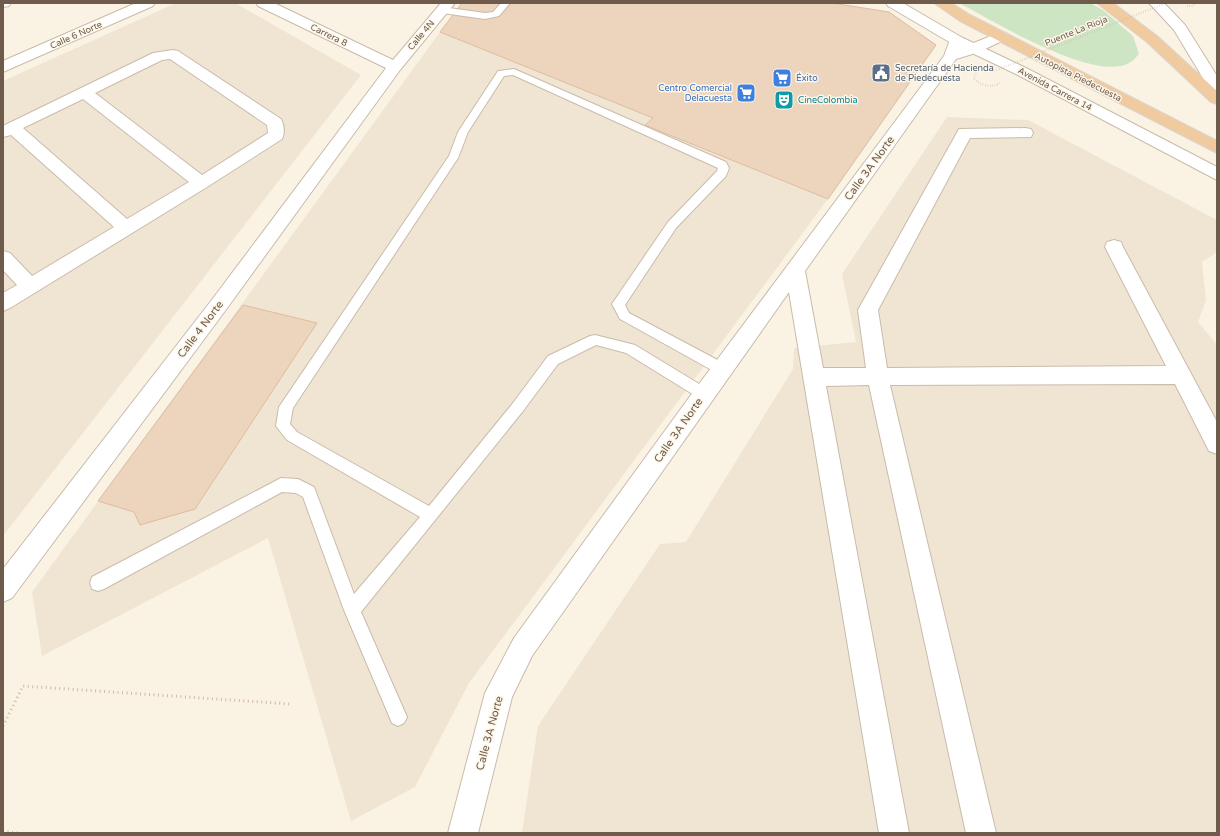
<svg xmlns="http://www.w3.org/2000/svg" width="1220" height="836" viewBox="0 0 1220 836" font-family="'Varela Round',sans-serif">
<style>
.residential{fill:#f0e5d2}
.green{fill:#cee5c3}
.building{fill:#ecd4bd;stroke:#ddbc9f}
.lines{fill:none;stroke-linecap:round;stroke-linejoin:round}
.service-casing{stroke:#c9bbab;stroke-width:2}
.minor-casing{stroke:#c9bbab;stroke-width:2}
.tertiary-casing{stroke:#c9bbab;stroke-width:2}
.trunk-casing{stroke:#dad4d0;stroke-width:2}
.path-far1{stroke:#d1b8a1;stroke-width:2;stroke-dasharray:0.5 2;stroke-linecap:butt}
.path{stroke:#d1b8a1;stroke-width:3;stroke-dasharray:1 3.5;stroke-linecap:butt}
.service{fill:#fff;fill-rule:evenodd}
.minor{fill:#fff;fill-rule:evenodd}
.tertiary{fill:#fff;fill-rule:evenodd}
.trunk{fill:#f0cba0;fill-rule:evenodd}
.path-bridge{stroke:#d1b8a1;stroke-width:2;stroke-dasharray:0.5 2;stroke-linecap:butt}
.labels{text-anchor:middle;stroke-width:3;stroke-linejoin:round;paint-order:stroke}
.far-street-label{font-size:9px;fill:#6f5b4c;stroke:#fdf7e9}
.far-service-label{font-size:9px;fill:#4e5e75;stroke:#fdf7e9;text-anchor:start}
.far-shop-label{font-size:9px;fill:#366cbe;stroke:#fdf7e9;text-anchor:start}
.far-culture-label{font-size:9px;fill:#0d838f;stroke:#fdf7e9;text-anchor:start}
.street-label{font-size:11px;fill:#6f5b4c;stroke:#fdf7e9}
</style>
<rect width="100%" height="100%" fill="#faf3e3"/>
<g class="residential">
<path d="M176,3H235L361,75L3,536V81Z"/>
<path d="M440,32L653,118L646,125L828,199L469,683L415,787L351,821L268,538L42,656L32,592Z"/>
<path d="M947,117L1028,120L1217,220V252L1202,262L1206,300L1198,322L1217,345V833H522L538,726L660,544L686,542L793,369L794,348L856,342L842,274Z"/>
</g>
<path class="green" d="M959,3H1090L1103,10L1133,36L1139,54C1137,56 1134,60 1131,62C1097,85 992,20 959,3Z"/>
<g class="building">
<path d="M462,3H832L889,12L936,45L828,199L645,125L653,118L440,32Z"/>
<path d="M243,305L317,323L195,509L140,525L134,512L98,501Z"/>
</g>
<g class="lines">
<defs>
<g id="service">
<path d="M501,3H510L499,16L485,19L442,13L438,10L442,7L485,13L493,12Z"/>
<path d="M514,69L726,162L729,168L726,176L676,228L625,305L629,313L727,365L729,369L727,373L722,374L717,373L620,319L612,304L668,222L717,171L718,168L513,75L504,76L468,132L458,158L293,408L290,424L297,432L429,506L513,403L548,356L590,336L595,335L635,345L709,390L711,394L709,398L704,400L699,398L626,353L596,345L558,364L523,411L361,612L407,717L404,723L398,726L392,723L344,610L303,497L296,493L282,492L104,589L98,591L92,589L90,583L92,577L281,478L298,479L314,487L354,594L420,517L287,440L276,426L279,407L449,156L458,132L498,71Z"/>
</g>
<g id="minor">
<path d="M3,3H11L9,6L3,7Z"/>
<path d="M136,3H155L153,6L3,72V61Z"/>
<path d="M256,3H274L393,60L441,3H455L400,70L225,311L12,598L3,602V569L211,301L386,68L258,6Z"/>
<path d="M1001,32L1006,33L1008,36L1006,39L979,52L956,59L805,271L823,368H866L858,310L959,129L1025,128L1031,129L1033,133L1031,137L970,138L878,310L887,368L1166,366L1105,247L1107,242L1114,240L1121,242L1123,247L1217,422V454L1209,451L1175,384L890,385L996,833H966L869,385L826,386L909,833H879L789,292L532,656L512,697L478,833H448L485,693L514,638L696,388L944,56L951,37H961L963,40L961,48Z"/>
<path d="M173,50L178,51L281,119C284,125 285,133 282,139L207,187L10,308L3,311V293L17,285L3,270V251L10,253L32,276L114,227L11,135L3,137V126L153,53ZM170,59L267,125L268,133L202,175L95,93L162,60ZM83,99L189,182L127,219L23,128Z"/>
</g>
<g id="tertiary">
<path d="M886,3H903L961,37L1026,68L1217,167V180L1016,74L951,43L888,6Z"/>
<path d="M1149,3H1164L1185,25L1217,76V93L1212,91L1209,88L1174,30Z"/>
</g>
<g id="trunk">
<path d="M934,3H951L970,15L1217,141V153L960,21Z"/>
<path d="M1097,3H1113L1157,36L1217,91V104L1211,102L1147,42Z"/>
</g>
</defs>
<use href="#service" class="service-casing"/>
<use href="#minor" class="minor-casing"/>
<use href="#tertiary" class="tertiary-casing"/>
<use href="#trunk" class="trunk-casing"/>
<g class="path-far1">
<path d="M1187,6H1192L1195,3"/>
<path d="M976,72L974,79C982,86 991,88 1000,83"/>
</g>
<g class="path">
<path d="M3,726L23,686L290,704"/>
<path d="M3,831L18,833"/>
</g>
<use href="#service" class="service"/>
<use href="#minor" class="minor"/>
<use href="#tertiary" class="tertiary"/>
<use href="#trunk" class="trunk"/>
<path class="path-bridge" d="M992,72L1166,3"/>
</g>
<defs>
<symbol id="civic-square" viewBox="-11 -11 22 22"><rect x="-9" y="-9" width="18" height="18" rx="4" fill="#5c6f8a" stroke="#fdf7e9"/><path d="M-.6-6.5H3V-4.5H.6V-3L4-1V1h2V6H-6V1h2V-1L-.6-3ZM-1.2 2.5V6h2.4V2.5Z" fill="#fff"/></symbol>
<symbol id="supermarket-square" viewBox="-11 -11 22 22"><rect x="-9" y="-9" width="18" height="18" rx="4" fill="#3f7fe0" stroke="#fdf7e9"/><path d="M-6-5.5h2.5l.6 2H6L4.5 2H-2.5L-4.4-4H-6ZM-1.5 3.2a1.3 1.3 0 1 0 .1 0ZM3 3.2a1.3 1.3 0 1 0 .1 0Z" fill="#fff"/></symbol>
<symbol id="theatre-square" viewBox="-11 -11 22 22"><rect x="-9" y="-9" width="18" height="18" rx="4" fill="#0f9aa8" stroke="#fdf7e9"/><path d="M-5-5.5Q0-4 5-5.5V0Q5 5 0 6Q-5 5-5 0ZM-3.3-2.5H-1v1.5H-3.3ZM1-2.5H3.3v1.5H1ZM-2.8 1Q0 5.5 2.8 1Z" fill="#fff"/></symbol>
</defs>
<g fill-rule="evenodd">
<use href="#civic-square" x="870" y="62" width="22" height="22"/>
<use href="#supermarket-square" x="771" y="67" width="22" height="22"/>
<use href="#supermarket-square" x="735" y="82" width="22" height="22"/>
<use href="#theatre-square" x="773" y="89" width="22" height="22"/>
</g>
<g class="labels">
<g class="far-street-label">
<text transform="translate(1076 31) rotate(-22)" y="3">Puente La Rioja</text>
<text transform="translate(76 35) rotate(-24)" y="3">Calle 6 Norte</text>
<text transform="translate(329 35) rotate(26)" y="3">Carrera 8</text>
<text transform="translate(421 35) rotate(-50)" y="3">Calle 4N</text>
<text transform="translate(1078 77) rotate(27)" y="3">Autopista Piedecuesta</text>
<text transform="translate(1055 89) rotate(28)" y="3">Avenida Carrera 14</text>
</g>
<g class="far-service-label">
<text x="895" y="71">Secretaría de Hacienda<tspan x="895" dy="10">de Piedecuesta</tspan></text>
</g>
<g class="far-shop-label">
<text x="796" y="81">Éxito</text>
<text x="732" y="91" text-anchor="end">Centro Comercial<tspan x="732" dy="10">Delacuesta</tspan></text>
</g>
<g class="far-culture-label">
<text x="798" y="103">CineColombia</text>
</g>
<g class="street-label">
<text transform="translate(869 168) rotate(-54)" y="4">Calle 3A Norte</text>
<text transform="translate(200 329) rotate(-53)" y="4">Calle 4 Norte</text>
<text transform="translate(678 430) rotate(-55)" y="4">Calle 3A Norte</text>
<text transform="translate(489 733) rotate(-75)" y="4">Calle 3A Norte</text>
</g>
</g>
<rect width="1220" height="836" fill="none" stroke="#6f5b4c" stroke-width="8"/>
</svg>
